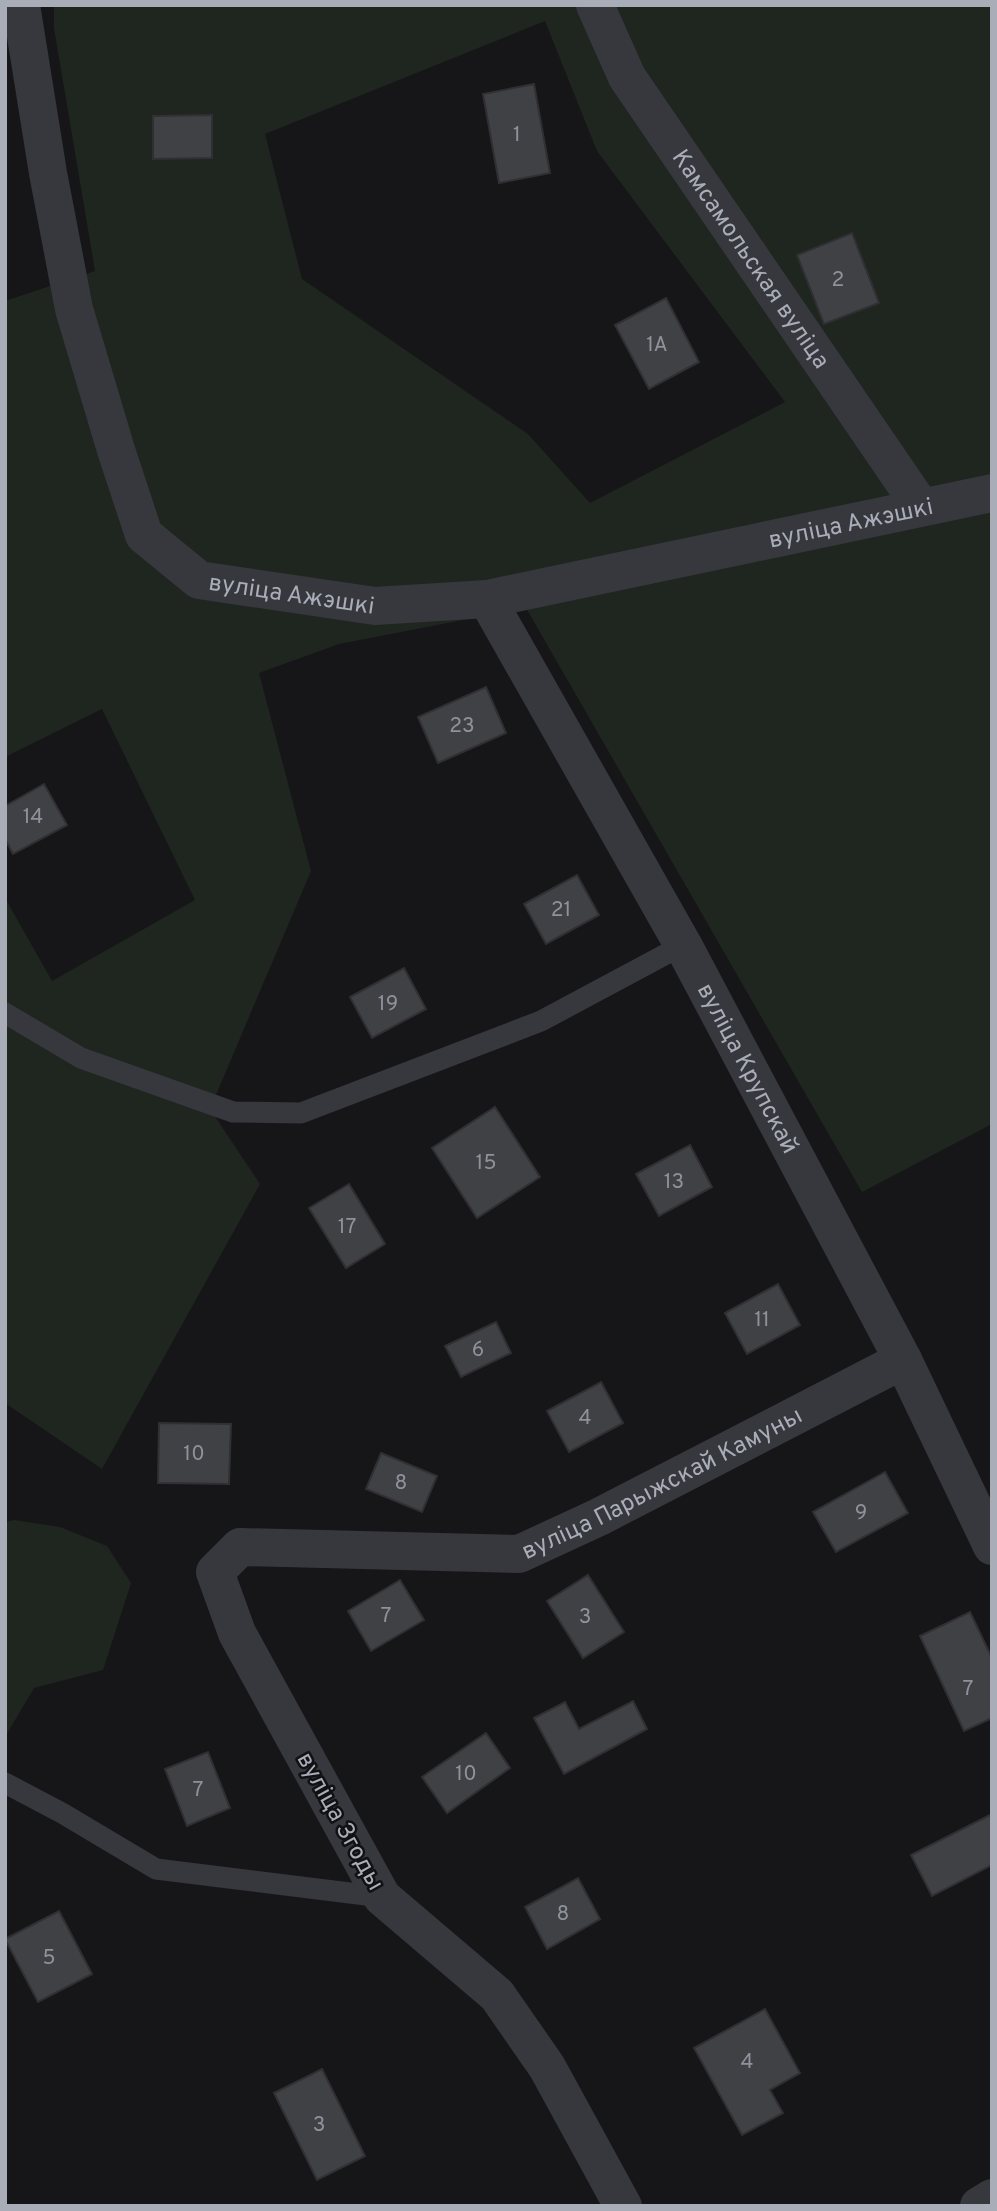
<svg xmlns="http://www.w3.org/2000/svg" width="997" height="2211" viewBox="0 0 997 2211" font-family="Overpass,sans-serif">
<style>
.green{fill:#1e261f;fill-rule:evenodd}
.building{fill:#404145;stroke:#303034;stroke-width:2}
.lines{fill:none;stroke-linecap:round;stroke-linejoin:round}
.service{stroke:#37383d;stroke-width:21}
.minor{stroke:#37383d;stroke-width:38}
.labels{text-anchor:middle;stroke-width:5;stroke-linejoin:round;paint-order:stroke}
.number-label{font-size:21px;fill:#8e929b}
.street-label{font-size:24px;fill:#a8adb8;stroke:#111113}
</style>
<rect width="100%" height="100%" fill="#161618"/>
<g class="green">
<path d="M54,5H992V1124L862,1192L526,608L339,644L259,673L311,871L210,1109L260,1184L102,1469L5,1403V898L52,981L195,900L102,709L5,757V301L95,271L54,28ZM545,21L597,151L785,402L590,503L528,434L302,279L265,134Z"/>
<path d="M14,1520L60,1527L107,1546L131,1583L103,1670L34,1688L5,1737V1522Z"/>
</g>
<g class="building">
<path d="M534,84L550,173L499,183L483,94Z"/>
<path d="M212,115V158L153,159V116Z"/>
<path d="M852,233L879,303L824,324L797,255Z"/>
<path d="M666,298L699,362L649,389L615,325Z"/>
<path d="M486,687L506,733L438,763L418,717Z"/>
<path d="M44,784L67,825L13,854L5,839V806Z"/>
<path d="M577,875L599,915L546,944L524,904Z"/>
<path d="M404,968L426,1009L372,1038L350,997Z"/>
<path d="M495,1107L540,1177L477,1218L432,1148Z"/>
<path d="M690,1145L712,1187L659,1216L636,1174Z"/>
<path d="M349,1184L385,1244L346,1268L309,1208Z"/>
<path d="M778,1284L800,1325L747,1354L725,1313Z"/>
<path d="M496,1322L511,1353L461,1377L445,1346Z"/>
<path d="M601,1382L623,1423L569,1452L547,1411Z"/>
<path d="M159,1423L231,1424L229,1484L158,1483Z"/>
<path d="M381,1453L437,1476L422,1512L366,1489Z"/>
<path d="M885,1472L908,1513L836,1552L813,1512Z"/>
<path d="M588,1575L624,1632L583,1658L547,1601Z"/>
<path d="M400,1580L424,1620L371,1651L348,1611Z"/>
<path d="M970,1612L992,1658V1718L964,1731L920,1636Z"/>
<path d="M633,1701L647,1729L564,1774L534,1718L565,1702L579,1729Z"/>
<path d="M486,1733L510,1768L447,1813L422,1777Z"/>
<path d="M208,1752L230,1808L187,1826L165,1769Z"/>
<path d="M992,1814V1865L932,1896L911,1855Z"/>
<path d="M578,1878L600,1919L547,1949L525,1907Z"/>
<path d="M59,1911L92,1974L38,2002L5,1939Z"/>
<path d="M765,2009L800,2073L770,2090L783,2113L742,2135L694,2048Z"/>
<path d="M322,2069L365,2156L317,2180L274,2093Z"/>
</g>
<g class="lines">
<g class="service">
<path d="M5,1013L81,1058L233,1112L301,1113L541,1021L683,945"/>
<path d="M5,1783L62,1813L156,1869L382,1897"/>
</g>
<g class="minor">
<path id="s1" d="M21,5L48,173L74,309L116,450L144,535L199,580L375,606L487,599L992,493"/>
<path id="s2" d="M595,5L627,77L921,507"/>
<path id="s3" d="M487,599L683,945L903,1360L992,1546"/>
<path id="s4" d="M623,2206L547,2067L497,1995L382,1897L237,1633L215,1572L240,1547L519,1554L599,1517L903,1360"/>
<path d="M979,2206L992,2198"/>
</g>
</g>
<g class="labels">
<g class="number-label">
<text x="517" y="141">1</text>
<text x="838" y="286">2</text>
<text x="657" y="351">1А</text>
<text x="462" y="732">23</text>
<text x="33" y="823">14</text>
<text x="561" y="916">21</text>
<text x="388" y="1010">19</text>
<text x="486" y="1169">15</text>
<text x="674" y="1188">13</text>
<text x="347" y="1233">17</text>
<text x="762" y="1326">11</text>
<text x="478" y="1356">6</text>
<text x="585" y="1424">4</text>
<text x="194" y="1460">10</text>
<text x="401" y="1489">8</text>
<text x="861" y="1519">9</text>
<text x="386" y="1622">7</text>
<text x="585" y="1623">3</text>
<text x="968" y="1695">7</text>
<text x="466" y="1780">10</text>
<text x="198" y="1796">7</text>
<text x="563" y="1920">8</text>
<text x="49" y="1964">5</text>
<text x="747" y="2068">4</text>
<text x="319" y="2131">3</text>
</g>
<g class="street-label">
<text dy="8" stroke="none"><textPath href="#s2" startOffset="299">Камсамольская вуліца</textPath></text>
<text dy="8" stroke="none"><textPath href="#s1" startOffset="1278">вуліца Ажэшкі</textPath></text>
<text dy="8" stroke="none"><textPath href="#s1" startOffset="710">вуліца Ажэшкі</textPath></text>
<text dy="8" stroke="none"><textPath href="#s3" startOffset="537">вуліца Крупскай</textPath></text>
<text dy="8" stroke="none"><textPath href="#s4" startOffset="1237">вуліца Парыжскай Камуны</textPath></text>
<text transform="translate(341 1821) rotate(61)" y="8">вуліца Згоды</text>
</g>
</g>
<rect width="997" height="2211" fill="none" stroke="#a8adb8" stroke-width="14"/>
</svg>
